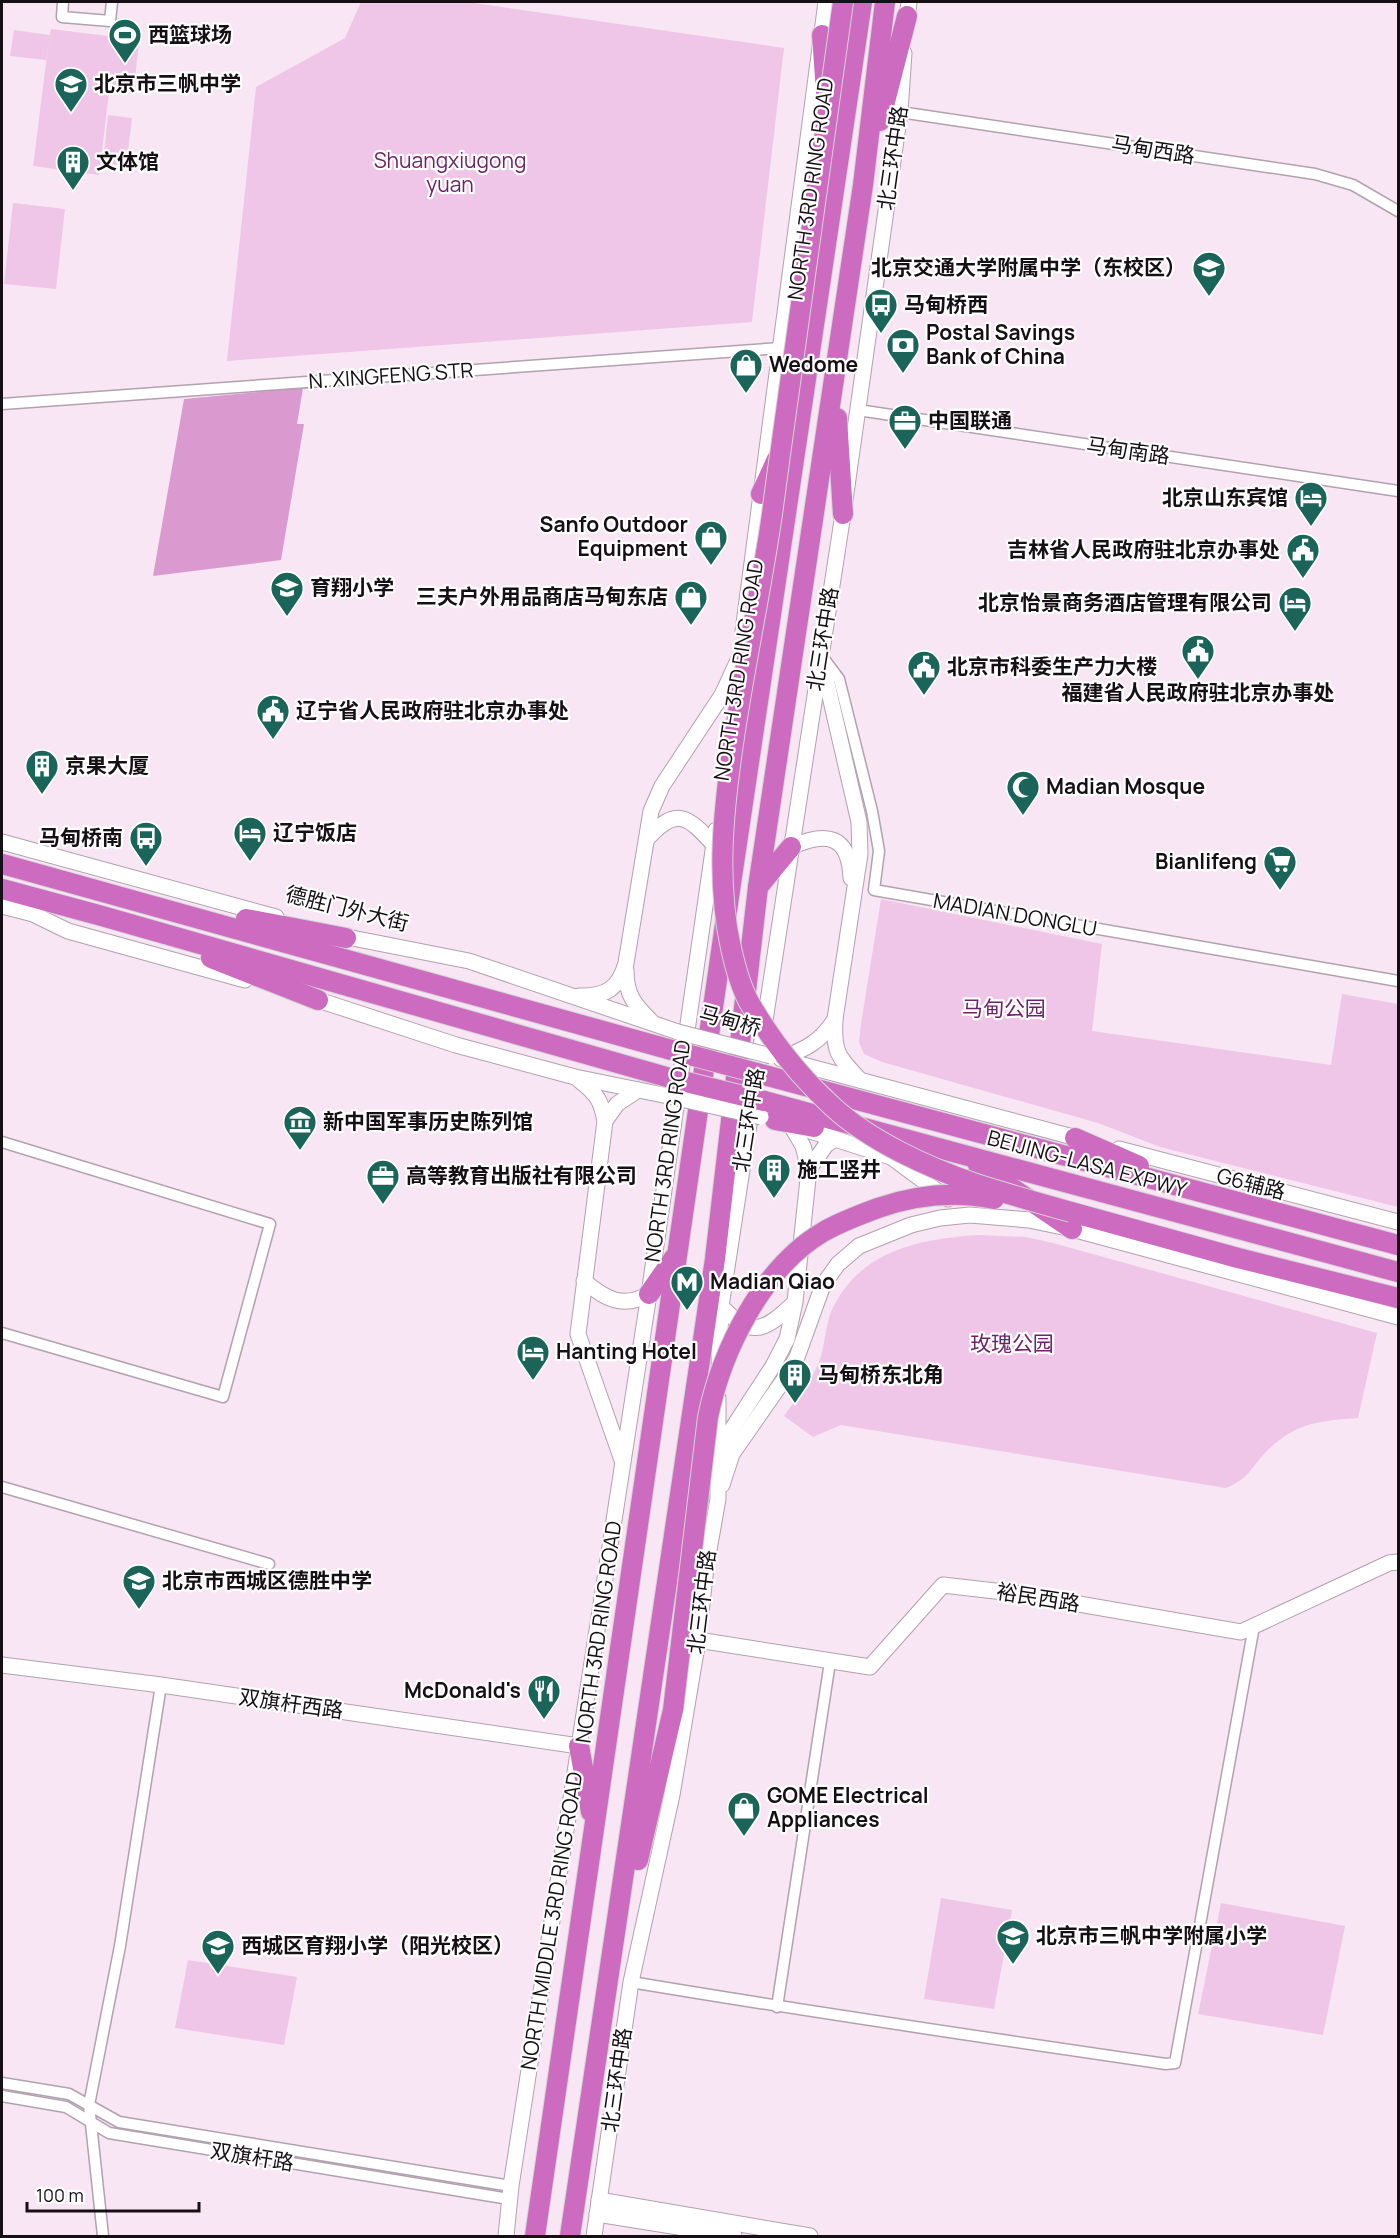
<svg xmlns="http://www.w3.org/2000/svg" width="1400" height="2238" viewBox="0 0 1400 2238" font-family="Manrope,'Noto Sans SC',sans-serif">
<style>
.green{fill:#efc6e7}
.forest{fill:#da9acf}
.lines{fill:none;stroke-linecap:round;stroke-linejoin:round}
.street-casing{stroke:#b2a1af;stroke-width:13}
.secondary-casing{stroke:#b2a1af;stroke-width:17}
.highway-casing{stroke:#d5d4d5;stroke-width:22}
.street{stroke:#fff;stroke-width:10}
.secondary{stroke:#fff;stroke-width:15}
.highway{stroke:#cd6bc0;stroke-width:20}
.secondary-bridge-casing{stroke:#b2a1af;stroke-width:17;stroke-linecap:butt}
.highway-bridge-casing{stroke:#d5d4d5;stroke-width:22;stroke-linecap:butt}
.secondary-bridge{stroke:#fff;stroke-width:15}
.highway-bridge{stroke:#cd6bc0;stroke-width:20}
.labels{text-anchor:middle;stroke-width:4.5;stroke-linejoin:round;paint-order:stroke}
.poi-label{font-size:21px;font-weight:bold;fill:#161015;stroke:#fff;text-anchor:start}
.street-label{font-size:21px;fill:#161015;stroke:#fff}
.park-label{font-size:21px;fill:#6d2365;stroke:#fff}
</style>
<rect width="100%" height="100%" fill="#f8e6f4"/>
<g class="green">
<path d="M361,2H467L784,48L752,322L227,361L256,87L345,38Z"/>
<path d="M51,29L116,37L115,48L116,41L139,43L134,87L110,85L99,175L33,166L49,39L46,60L10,56L14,30L50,35Z"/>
<path d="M108,115L132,118L126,166L103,163Z"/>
<path d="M13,203L65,209L56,289L4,284Z"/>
<path d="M881,899L1102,944L1092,1031L1331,1065L1342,994L1398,1004V1207L1160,1147L1098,1123L882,1062L864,1054L859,1042L861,1024Z"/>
<path d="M978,1235L1026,1237L1053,1243L1377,1333L1358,1418C1320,1421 1296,1422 1267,1451C1251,1467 1249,1479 1226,1488L841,1425L813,1437L784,1416C796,1399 811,1382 819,1362C825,1346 825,1328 831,1312C858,1251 918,1239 978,1235Z"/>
<path d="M941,1898L1012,1910L994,2009L924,1999Z"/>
<path d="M1221,1903L1345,1926L1323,2035L1198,2014Z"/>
<path d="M188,1960L297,1977L284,2045L175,2028Z"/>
</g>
<path class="forest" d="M303,388L297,424H304L281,560L153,576L184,399Z"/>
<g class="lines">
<defs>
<g id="street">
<path d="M63,2L62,17L110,21L112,2"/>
<path d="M900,112L1315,174L1353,185L1398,211"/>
<path d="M2,404L780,348"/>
<path d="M858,410L1398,491"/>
<path d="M824,659L839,679L872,811L879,851L874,890L1398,981"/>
<path d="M2,1142L270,1224L223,1397L2,1333"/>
<path d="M2,1487L269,1564"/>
<path d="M631,1982C809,2012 987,2038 1166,2064L1175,2063L1254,1626"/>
<path d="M777,2007L830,1662"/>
<path d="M2,2083L69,2094L119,2122L511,2186"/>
<path d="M2,2096L66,2107L109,2133L509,2199"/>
<path d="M103,2236L89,2105L120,1946L161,1685"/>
</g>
<g id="secondary">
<path d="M906,26L909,2"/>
<path d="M743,631L826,2"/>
<path d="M823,666L859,822L860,854L835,1019C833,1052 838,1057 860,1080"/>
<path d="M647,839C676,806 688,816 714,845"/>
<path d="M2,842L276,917"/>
<path d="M791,847C827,831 849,835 851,878"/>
<path d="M2,906L33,914L68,931L245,980"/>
<path d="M337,935L469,961L678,1032"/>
<path d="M626,970C626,995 634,1004 651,1021"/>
<path d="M579,996C606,997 619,988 626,963L651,811L662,786L722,695L740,656"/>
<path d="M309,997L456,1045L575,1077L668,1096"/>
<path d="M781,1059C805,1049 821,1042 835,1019"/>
<path d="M788,1061L1084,1140"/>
<path d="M579,1080C597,1094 601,1100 605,1121"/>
<path d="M801,1128L891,1157L948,1199"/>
<path d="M1119,1149L1398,1222"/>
<path d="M809,1169L826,1145L835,1139"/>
<path d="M584,1281C605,1299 623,1309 649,1294"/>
<path d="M721,1306C751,1339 765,1331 794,1303"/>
<path d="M719,1368L721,1306L843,514L900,112L904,53"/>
<path d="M717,1452L773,1366L787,1339L795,1302L809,1169L803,1146L790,1124"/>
<path d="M622,1460L578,1334L605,1121L617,1104L638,1090"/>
<path d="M722,1485L732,1454L785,1378L797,1357L823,1285L838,1264L859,1246L911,1225L940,1218L970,1215L1029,1220L1072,1229L1398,1317"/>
<path d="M698,1640L870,1667L943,1585L1021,1594L1241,1632L1389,1563L1398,1562"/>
<path d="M2,1665L161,1685L579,1746"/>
<path d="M599,2200L810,2236"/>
<path d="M597,2214L734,2236"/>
<path d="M506,2236L511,2186L649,1294L716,830"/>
<path d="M594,2236L631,1982L672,1795L698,1640L706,1567L718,1499V1398"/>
</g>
<g id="highway">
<path d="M822,35L826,92"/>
<path d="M880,121L907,16"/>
<path d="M837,418L843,514"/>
<path d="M761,494L777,459"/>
<path d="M2,864L675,1051"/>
<path d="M758,887L791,847"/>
<path d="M2,889L102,916L670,1078"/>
<path d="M246,919L346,938"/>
<path d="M211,958L318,1000"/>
<path d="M768,1076L1398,1245"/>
<path d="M764,1101L1398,1272"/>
<path d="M775,1120L814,1127"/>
<path d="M1075,1138L1139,1166"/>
<path d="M978,1165L1072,1229"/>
<path d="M1071,1212L1238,1258L1398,1298"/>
<path d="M649,1294L674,1258"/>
<path d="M579,1746L591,1812"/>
<path d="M638,1860L673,1710"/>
<path d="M535,2236L730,890L862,2"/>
<path d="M570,2236L715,1259L758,887L863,185L885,2"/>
</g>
</defs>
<use href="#street" class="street-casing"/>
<use href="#secondary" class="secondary-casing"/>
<use href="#highway" class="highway-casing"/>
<use href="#street" class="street"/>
<use href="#secondary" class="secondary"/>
<use href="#highway" class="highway"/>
<defs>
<g id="secondary-bridge">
<path d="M678,1032L771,1056"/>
<path d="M668,1096L761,1117"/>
</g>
<g id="highway-bridge">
<path d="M843,2C819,172 795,343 772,514C761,591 744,667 733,744C723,812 716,881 731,948C735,966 740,986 749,1002C771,1040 801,1078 833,1107C870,1141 929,1168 976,1184C1007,1194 1039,1203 1071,1212"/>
<path d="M675,1051L768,1076"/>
<path d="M670,1078L764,1101"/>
<path d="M673,1710L708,1417C722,1350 762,1268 823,1232C840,1222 859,1215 878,1208C916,1195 955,1191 994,1199"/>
</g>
</defs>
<use href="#secondary-bridge" class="secondary-bridge-casing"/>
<use href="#highway-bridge" class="highway-bridge-casing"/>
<use href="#secondary-bridge" class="secondary-bridge"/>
<use href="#highway-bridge" class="highway-bridge"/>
</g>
<defs>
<symbol id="stadium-pin" viewBox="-11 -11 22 30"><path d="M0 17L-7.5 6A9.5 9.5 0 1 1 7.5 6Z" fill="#1a645a" stroke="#fff"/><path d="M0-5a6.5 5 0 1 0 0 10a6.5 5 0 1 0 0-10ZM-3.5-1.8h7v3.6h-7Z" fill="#fff"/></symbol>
<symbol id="school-pin" viewBox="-11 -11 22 30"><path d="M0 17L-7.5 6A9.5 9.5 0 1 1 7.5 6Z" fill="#1a645a" stroke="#fff"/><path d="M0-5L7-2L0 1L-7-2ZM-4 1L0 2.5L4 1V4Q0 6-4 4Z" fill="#fff"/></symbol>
<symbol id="building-pin" viewBox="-11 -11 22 30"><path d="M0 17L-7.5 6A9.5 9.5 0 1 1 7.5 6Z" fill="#1a645a" stroke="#fff"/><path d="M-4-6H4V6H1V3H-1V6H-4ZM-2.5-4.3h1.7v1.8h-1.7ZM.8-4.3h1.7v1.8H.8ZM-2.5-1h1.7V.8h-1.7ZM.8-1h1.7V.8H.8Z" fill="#fff"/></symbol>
<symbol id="bus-pin" viewBox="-11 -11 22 30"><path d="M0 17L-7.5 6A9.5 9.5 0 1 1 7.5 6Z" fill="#1a645a" stroke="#fff"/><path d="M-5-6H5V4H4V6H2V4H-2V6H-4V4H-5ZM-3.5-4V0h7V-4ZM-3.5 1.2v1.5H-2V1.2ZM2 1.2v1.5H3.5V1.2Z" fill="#fff"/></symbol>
<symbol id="bank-pin" viewBox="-11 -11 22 30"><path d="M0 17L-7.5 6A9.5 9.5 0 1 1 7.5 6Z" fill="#1a645a" stroke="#fff"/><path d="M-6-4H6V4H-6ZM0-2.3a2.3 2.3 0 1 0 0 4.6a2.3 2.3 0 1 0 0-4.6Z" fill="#fff"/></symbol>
<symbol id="shop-pin" viewBox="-11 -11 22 30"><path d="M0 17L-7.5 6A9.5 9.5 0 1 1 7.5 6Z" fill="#1a645a" stroke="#fff"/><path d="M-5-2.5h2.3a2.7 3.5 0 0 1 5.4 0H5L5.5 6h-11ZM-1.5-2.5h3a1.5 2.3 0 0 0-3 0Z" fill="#fff"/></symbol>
<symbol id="office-pin" viewBox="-11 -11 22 30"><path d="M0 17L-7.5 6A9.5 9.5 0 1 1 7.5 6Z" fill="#1a645a" stroke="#fff"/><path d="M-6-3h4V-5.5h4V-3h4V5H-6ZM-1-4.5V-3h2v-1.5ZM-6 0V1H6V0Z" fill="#fff"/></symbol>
<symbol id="hotel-pin" viewBox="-11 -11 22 30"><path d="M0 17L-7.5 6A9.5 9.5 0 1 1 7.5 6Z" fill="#1a645a" stroke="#fff"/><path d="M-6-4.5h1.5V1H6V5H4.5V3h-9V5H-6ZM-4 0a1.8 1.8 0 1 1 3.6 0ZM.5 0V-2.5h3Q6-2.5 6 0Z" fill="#fff"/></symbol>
<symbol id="civic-pin" viewBox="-11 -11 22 30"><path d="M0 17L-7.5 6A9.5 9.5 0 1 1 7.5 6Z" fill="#1a645a" stroke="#fff"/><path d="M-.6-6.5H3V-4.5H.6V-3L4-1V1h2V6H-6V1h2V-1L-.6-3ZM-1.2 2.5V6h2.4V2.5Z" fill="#fff"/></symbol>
<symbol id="mosque-pin" viewBox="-11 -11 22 30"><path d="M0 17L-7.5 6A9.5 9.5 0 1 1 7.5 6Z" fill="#1a645a" stroke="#fff"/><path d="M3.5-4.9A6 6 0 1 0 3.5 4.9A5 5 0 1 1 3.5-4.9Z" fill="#fff"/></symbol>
<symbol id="supermarket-pin" viewBox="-11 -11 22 30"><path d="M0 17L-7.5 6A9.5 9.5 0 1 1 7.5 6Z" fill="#1a645a" stroke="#fff"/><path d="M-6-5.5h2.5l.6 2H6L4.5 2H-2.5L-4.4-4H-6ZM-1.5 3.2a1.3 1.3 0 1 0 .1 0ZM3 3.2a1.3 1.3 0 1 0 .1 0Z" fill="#fff"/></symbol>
<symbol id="museum-pin" viewBox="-11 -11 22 30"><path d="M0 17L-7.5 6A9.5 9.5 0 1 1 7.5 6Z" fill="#1a645a" stroke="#fff"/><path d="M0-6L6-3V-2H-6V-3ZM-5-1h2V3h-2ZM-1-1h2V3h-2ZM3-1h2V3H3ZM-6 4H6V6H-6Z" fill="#fff"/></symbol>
<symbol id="metro-pin" viewBox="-11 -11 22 30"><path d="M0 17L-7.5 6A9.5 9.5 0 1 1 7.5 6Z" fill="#1a645a" stroke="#fff"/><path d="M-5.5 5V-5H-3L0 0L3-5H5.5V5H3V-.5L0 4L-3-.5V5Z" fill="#fff"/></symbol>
<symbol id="restaurant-pin" viewBox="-11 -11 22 30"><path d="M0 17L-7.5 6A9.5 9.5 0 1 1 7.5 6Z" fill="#1a645a" stroke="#fff"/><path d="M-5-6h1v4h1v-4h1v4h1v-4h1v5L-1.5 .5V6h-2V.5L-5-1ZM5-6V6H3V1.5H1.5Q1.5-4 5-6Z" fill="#fff"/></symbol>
</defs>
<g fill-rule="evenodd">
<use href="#stadium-pin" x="106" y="16" width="38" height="52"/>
<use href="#school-pin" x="52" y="65" width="38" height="52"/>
<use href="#building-pin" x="54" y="143" width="38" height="52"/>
<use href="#school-pin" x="1190" y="249" width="38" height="52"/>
<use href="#bus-pin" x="862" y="286" width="38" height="52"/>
<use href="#bank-pin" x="884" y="326" width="38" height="52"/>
<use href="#shop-pin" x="727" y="346" width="38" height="52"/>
<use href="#office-pin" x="886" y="402" width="38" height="52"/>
<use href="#hotel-pin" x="1292" y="479" width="38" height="52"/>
<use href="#shop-pin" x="692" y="518" width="38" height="52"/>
<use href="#civic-pin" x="1284" y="531" width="38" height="52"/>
<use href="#school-pin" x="268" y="569" width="38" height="52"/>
<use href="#shop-pin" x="672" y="578" width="38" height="52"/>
<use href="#hotel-pin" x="1276" y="584" width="38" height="52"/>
<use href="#civic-pin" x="1179" y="632" width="38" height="52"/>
<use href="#civic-pin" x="905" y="648" width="38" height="52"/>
<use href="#civic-pin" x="254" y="692" width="38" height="52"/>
<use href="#building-pin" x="23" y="747" width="38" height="52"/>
<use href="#mosque-pin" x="1004" y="768" width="38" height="52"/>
<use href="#hotel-pin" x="231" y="814" width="38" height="52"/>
<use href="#bus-pin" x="127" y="819" width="38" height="52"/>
<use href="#supermarket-pin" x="1261" y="843" width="38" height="52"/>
<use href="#museum-pin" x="281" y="1103" width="38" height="52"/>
<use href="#building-pin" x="755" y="1151" width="38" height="52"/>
<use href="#office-pin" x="364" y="1157" width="38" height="52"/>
<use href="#metro-pin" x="668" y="1263" width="38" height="52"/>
<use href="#hotel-pin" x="514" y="1333" width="38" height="52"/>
<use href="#building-pin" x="776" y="1356" width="38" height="52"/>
<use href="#school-pin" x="120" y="1562" width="38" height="52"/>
<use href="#restaurant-pin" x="525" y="1672" width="38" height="52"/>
<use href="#shop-pin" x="725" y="1789" width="38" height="52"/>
<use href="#school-pin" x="994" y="1917" width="38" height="52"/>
<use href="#school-pin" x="199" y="1927" width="38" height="52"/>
</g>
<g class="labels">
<g class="poi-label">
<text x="148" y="42">西篮球场</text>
<text x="94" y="91">北京市三帆中学</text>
<text x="96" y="169">文体馆</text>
<text x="1186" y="275" text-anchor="end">北京交通大学附属中学（东校区）</text>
<text x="904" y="312">马甸桥西</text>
<text x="926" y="340">Postal Savings<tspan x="926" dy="24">Bank of China</tspan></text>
<text x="769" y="372">Wedome</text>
<text x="928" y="428">中国联通</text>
<text x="1288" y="505" text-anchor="end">北京山东宾馆</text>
<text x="688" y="532" text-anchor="end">Sanfo Outdoor<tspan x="688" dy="24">Equipment</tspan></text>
<text x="1280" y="557" text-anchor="end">吉林省人民政府驻北京办事处</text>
<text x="310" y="595">育翔小学</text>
<text x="668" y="604" text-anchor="end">三夫户外用品商店马甸东店</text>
<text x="1272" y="610" text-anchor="end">北京怡景商务酒店管理有限公司</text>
<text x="947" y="674">北京市科委生产力大楼</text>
<text x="1198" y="700" text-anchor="middle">福建省人民政府驻北京办事处</text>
<text x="296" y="718">辽宁省人民政府驻北京办事处</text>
<text x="65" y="773">京果大厦</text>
<text x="1046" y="794">Madian Mosque</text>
<text x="273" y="840">辽宁饭店</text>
<text x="123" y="845" text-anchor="end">马甸桥南</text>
<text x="1257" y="869" text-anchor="end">Bianlifeng</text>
<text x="323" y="1129">新中国军事历史陈列馆</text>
<text x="797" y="1177">施工竖井</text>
<text x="406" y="1183">高等教育出版社有限公司</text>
<text x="710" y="1289">Madian Qiao</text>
<text x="556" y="1359">Hanting Hotel</text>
<text x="818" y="1382">马甸桥东北角</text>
<text x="162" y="1588">北京市西城区德胜中学</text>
<text x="521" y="1698" text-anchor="end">McDonald's</text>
<text x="767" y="1803">GOME Electrical<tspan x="767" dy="24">Appliances</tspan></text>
<text x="1036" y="1943">北京市三帆中学附属小学</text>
<text x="241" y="1953">西城区育翔小学（阳光校区）</text>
</g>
<g class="street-label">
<text transform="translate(1153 150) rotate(9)" y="7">马甸西路</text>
<text transform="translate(893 158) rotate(-82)" y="7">北三环中路</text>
<text transform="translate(811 189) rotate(-82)" y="7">NORTH 3RD RING ROAD</text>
<text transform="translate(391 376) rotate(-4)" y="7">N. XINGFENG STR</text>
<text transform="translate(1128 451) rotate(8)" y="7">马甸南路</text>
<text transform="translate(823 639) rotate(-81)" y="7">北三环中路</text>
<text transform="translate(739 670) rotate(-81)" y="7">NORTH 3RD RING ROAD</text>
<text transform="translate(347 909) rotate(14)" y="7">德胜门外大街</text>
<text transform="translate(1015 915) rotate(10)" y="7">MADIAN DONGLU</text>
<text transform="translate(730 1021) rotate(15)" y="7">马甸桥</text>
<text transform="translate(749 1120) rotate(-81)" y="7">北三环中路</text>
<text transform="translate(668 1151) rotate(-82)" y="7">NORTH 3RD RING ROAD</text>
<text transform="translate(1087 1164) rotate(15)" y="7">BEIJING-LASA EXPWY</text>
<text transform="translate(1251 1184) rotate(14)" y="7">G6辅路</text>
<text transform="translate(1038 1598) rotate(9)" y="7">裕民西路</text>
<text transform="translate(702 1602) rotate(-83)" y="7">北三环中路</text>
<text transform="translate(599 1632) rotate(-82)" y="7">NORTH 3RD RING ROAD</text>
<text transform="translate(291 1704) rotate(8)" y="7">双旗杆西路</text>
<text transform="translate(552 1921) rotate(-81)" y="7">NORTH MIDDLE 3RD RING ROAD</text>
<text transform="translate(617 2080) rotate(-82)" y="7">北三环中路</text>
<text transform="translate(252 2157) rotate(9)" y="7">双旗杆路</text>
</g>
<g class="park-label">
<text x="450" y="168">Shuangxiugong<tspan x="450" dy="24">yuan</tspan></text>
<text x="1004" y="1016">马甸公园</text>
<text x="1012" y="1351">玫瑰公园</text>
</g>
</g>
<rect width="1400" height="2238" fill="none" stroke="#161015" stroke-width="6"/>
<path d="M27 2202v9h172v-9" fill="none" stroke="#161015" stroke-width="3"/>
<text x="36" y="2202" font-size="18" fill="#161015" stroke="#ffffff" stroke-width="4.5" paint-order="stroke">100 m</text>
</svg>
